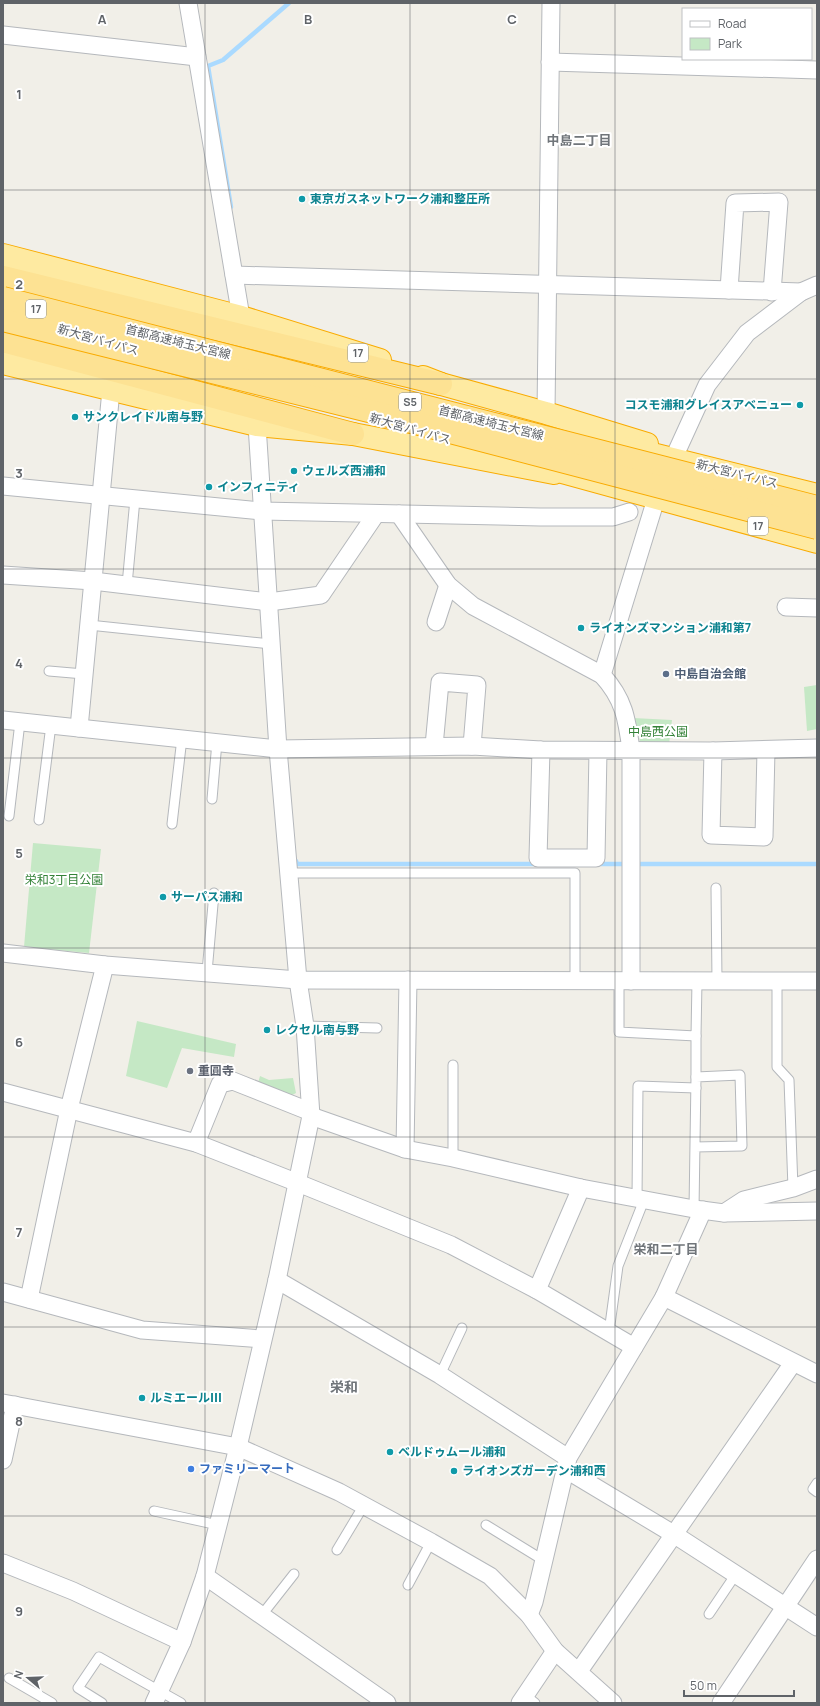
<svg xmlns="http://www.w3.org/2000/svg" width="820" height="1706" viewBox="0 0 820 1706" font-family="Manrope,'Noto Sans JP',sans-serif">
<style>
.green{fill:#c5e8c5}
.lines{fill:none;stroke-linecap:round;stroke-linejoin:round}
.stream{stroke:#aadaff;stroke-width:4.5}
.service-casing{stroke:#b5b8bc;stroke-width:11}
.minor-casing{stroke:#b5b8bc;stroke-width:19}
.trunk-casing{stroke:#f9ab00;stroke-width:24}
.motorway-casing{stroke:#f9ab00;stroke-width:24}
.service{stroke:#fff;stroke-width:9}
.minor{stroke:#fff;stroke-width:17}
.trunk{stroke:#feeaa1;stroke-width:22}
.motorway{stroke:#fde293;stroke-width:22}
.motorway-bridge-casing{stroke:#f9ab00;stroke-width:24;stroke-linecap:butt}
.motorway-bridge{stroke:#fde293;stroke-width:22}
.grid{fill:none;stroke:#5f6368;stroke-width:1;stroke-opacity:0.55}
.culture-dot{fill:#0f9aa8;stroke:#fff;stroke-width:1.5}
.service-dot{fill:#5c6f8a;stroke:#fff;stroke-width:1.5}
.worship-dot{fill:#6b7280;stroke:#fff;stroke-width:1.5}
.shop-dot{fill:#3f7fe0;stroke:#fff;stroke-width:1.5}
.labels{text-anchor:middle;stroke-width:4;stroke-linejoin:round;paint-order:stroke}
.shield{fill:#fff;stroke:#8f9295;stroke-width:1}
.shield-label{font-size:11px;font-weight:bold;fill:#5f6368}
.culture-label{font-size:12px;font-weight:bold;fill:#0d838f;stroke:#fff;text-anchor:start}
.street-label{font-size:12px;fill:#5f6368;stroke:#fff}
.service-label{font-size:12px;font-weight:bold;fill:#4e5e75;stroke:#fff;text-anchor:start}
.park-label{font-size:12px;fill:#348238;stroke:#fff}
.worship-label{font-size:12px;font-weight:bold;fill:#5b616d;stroke:#fff;text-anchor:start}
.shop-label{font-size:12px;font-weight:bold;fill:#366cbe;stroke:#fff;text-anchor:start}
.neighbourhood-label{font-size:13px;font-weight:bold;fill:#70757a;stroke:#fff}
.quarter-label{font-size:14px;font-weight:bold;fill:#70757a;stroke:#fff}
.grid-label{font-size:13px;text-anchor:middle;font-weight:bold;fill:#5f6368;stroke:#fff;stroke-width:4;stroke-linejoin:round;paint-order:stroke}
</style>
<rect width="100%" height="100%" fill="#f1efe8"/>
<g class="green">
<path d="M817,685V729L807,731L804,687Z"/>
<path d="M633,718L672,720L669,744L640,743L639,731Z"/>
<path d="M33,843L101,849L89,953L24,947Z"/>
<path d="M137,1021L236,1044L234,1057L182,1048L167,1088L126,1076Z"/>
<path d="M260,1076L269,1080L293,1078L296,1093L290,1096L258,1083Z"/>
</g>
<g class="lines">
<g class="stream">
<path d="M231,207L208,66L223,60L289,3"/>
<path d="M296,861L297,864H538"/>
<path d="M597,864H628"/>
<path d="M635,864H817"/>
</g>
<defs>
<g id="service">
<path d="M127,585L135,499"/>
<path d="M89,625L271,644"/>
<path d="M49,671L84,674"/>
<path d="M212,799L217,742"/>
<path d="M9,816L20,722"/>
<path d="M39,820L51,725"/>
<path d="M172,824L182,738"/>
<path d="M289,873H575V981"/>
<path d="M716,888L717,981"/>
<path d="M207,972L214,893"/>
<path d="M619,981V1032L696,1036L697,981"/>
<path d="M777,981V1067L789,1080L793,1188"/>
<path d="M305,1026L377,1028"/>
<path d="M696,1077V1036"/>
<path d="M453,1158V1065"/>
<path d="M637,1199L638,1086L696,1088"/>
<path d="M694,1209L696,1077L740,1075L742,1146L695,1147"/>
<path d="M609,1332L618,1266L644,1200"/>
<path d="M440,1375L462,1328"/>
<path d="M817,1483L813,1489L817,1492"/>
<path d="M154,1511L218,1525"/>
<path d="M486,1525L543,1560"/>
<path d="M337,1550L364,1505"/>
<path d="M408,1585L431,1542"/>
<path d="M709,1614L736,1574"/>
<path d="M261,1616L294,1574"/>
<path d="M9,1678L52,1703"/>
<path d="M525,1695L535,1703"/>
<path d="M102,1703L78,1688L99,1657L181,1703"/>
</g>
<g id="minor">
<path d="M188,3L241,317"/>
<path d="M3,35L197,57"/>
<path d="M550,62L817,70"/>
<path d="M234,275L801,292"/>
<path d="M729,290L735,203L779,202L772,292"/>
<path d="M546,413L551,3"/>
<path d="M676,453L707,385L747,333L801,292L817,285"/>
<path d="M3,486L262,511L540,517H613L629,512"/>
<path d="M399,514L448,585L473,606L602,675C624,699 627,719 631,750V981"/>
<path d="M3,575L93,581L269,602L321,595L376,514"/>
<path d="M786,607L817,608"/>
<path d="M436,622L448,585"/>
<path d="M602,675L656,499"/>
<path d="M3,720L278,749L472,746L541,750L713,751L817,748"/>
<path d="M79,728L111,390"/>
<path d="M434,746L440,682L477,685L472,746"/>
<path d="M541,750L538,858H596L598,751"/>
<path d="M713,751L711,835L764,837L766,750"/>
<path d="M3,953L105,965L298,980L817,981"/>
<path d="M3,1092L196,1143L298,1183L451,1245L537,1290L634,1347"/>
<path d="M311,1116L405,1149L453,1158L581,1188L694,1209L724,1213L744,1200L793,1188L817,1179"/>
<path d="M196,1143L220,1084L233,1081L311,1112"/>
<path d="M405,1149L408,980"/>
<path d="M724,1213L817,1211"/>
<path d="M277,1280L440,1375L568,1458"/>
<path d="M537,1290L581,1188"/>
<path d="M3,1292L142,1330L262,1339"/>
<path d="M664,1297L703,1210"/>
<path d="M29,1299L69,1109L105,965"/>
<path d="M3,1403L238,1447L339,1492L431,1542L490,1576L529,1615L555,1651L613,1703"/>
<path d="M3,1460L15,1405"/>
<path d="M565,1469L675,1535L817,1627"/>
<path d="M3,1563L73,1591L182,1642"/>
<path d="M205,1576L387,1703"/>
<path d="M529,1615L534,1602L568,1458L664,1297L817,1374"/>
<path d="M579,1671L793,1363"/>
<path d="M154,1703L182,1642L205,1576L238,1447L277,1280L311,1116L305,1026L298,980L278,749L257,425"/>
<path d="M520,1703L555,1651"/>
<path d="M721,1703L817,1559"/>
</g>
<g id="trunk">
<path d="M3,255L241,317L380,360"/>
<path d="M3,363L257,425L353,434L554,473"/>
<path d="M423,377L441,384L546,413L647,444"/>
<path d="M628,448L817,495"/>
<path d="M540,466L817,542"/>
</g>
<g id="motorway">
<path d="M3,277L441,384"/>
<path d="M3,341L353,434"/>
</g>
</defs>
<use href="#service" class="service-casing"/>
<use href="#minor" class="minor-casing"/>
<use href="#trunk" class="trunk-casing"/>
<use href="#motorway" class="motorway-casing"/>
<use href="#service" class="service"/>
<use href="#minor" class="minor"/>
<use href="#trunk" class="trunk"/>
<use href="#motorway" class="motorway"/>
<defs>
<g id="motorway-bridge">
<path d="M3,298L817,507"/>
<path d="M3,320L389,416L817,528"/>
</g>
</defs>
<use href="#motorway-bridge" class="motorway-bridge-casing"/>
<use href="#motorway-bridge" class="motorway-bridge"/>
</g>
<path class="grid" d="M205,3V1703M410,3V1703M615,3V1703M3,190H817M3,379H817M3,569H817M3,758H817M3,948H817M3,1137H817M3,1327H817M3,1516H817"/>
<g class="culture-dot">
<circle cx="302" cy="199" r="4"/>
<circle cx="800" cy="405" r="4"/>
<circle cx="75" cy="417" r="4"/>
<circle cx="294" cy="471" r="4"/>
<circle cx="209" cy="487" r="4"/>
<circle cx="581" cy="628" r="4"/>
<circle cx="163" cy="897" r="4"/>
<circle cx="267" cy="1030" r="4"/>
<circle cx="142" cy="1398" r="4"/>
<circle cx="390" cy="1452" r="4"/>
<circle cx="454" cy="1471" r="4"/>
</g>
<circle class="service-dot" cx="666" cy="674" r="4"/>
<circle class="worship-dot" cx="190" cy="1071" r="4"/>
<circle class="shop-dot" cx="191" cy="1469" r="4"/>
<g class="labels">
<g class="shield">
<rect x="26" y="300" width="20" height="18" rx="3"/>
<rect x="348" y="344" width="20" height="18" rx="3"/>
<rect x="399" y="393" width="22" height="18" rx="3"/>
<rect x="748" y="517" width="20" height="18" rx="3"/>
</g>
<g class="shield-label">
<text x="36" y="313">17</text>
<text x="358" y="357">17</text>
<text x="410" y="406">S5</text>
<text x="758" y="530">17</text>
</g>
<g class="culture-label">
<text x="310" y="203">東京ガスネットワーク浦和整圧所</text>
<text x="792" y="409" text-anchor="end">コスモ浦和グレイスアベニュー</text>
<text x="83" y="421">サンクレイドル南与野</text>
<text x="302" y="475">ウェルズ西浦和</text>
<text x="217" y="491">インフィニティ</text>
<text x="589" y="632">ライオンズマンション浦和第7</text>
<text x="171" y="901">サーパス浦和</text>
<text x="275" y="1034">レクセル南与野</text>
<text x="150" y="1402">ルミエールⅢ</text>
<text x="398" y="1456">ベルドゥムール浦和</text>
<text x="462" y="1475">ライオンズガーデン浦和西</text>
</g>
<g class="street-label">
<text transform="translate(98 340) rotate(16)" y="4">新大宮バイパス</text>
<text transform="translate(178 342) rotate(14)" y="4">首都高速埼玉大宮線</text>
<text transform="translate(491 423) rotate(14)" y="4">首都高速埼玉大宮線</text>
<text transform="translate(410 429) rotate(16)" y="4">新大宮バイパス</text>
<text transform="translate(737 474) rotate(14)" y="4">新大宮バイパス</text>
</g>
<g class="service-label">
<text x="674" y="678">中島自治会館</text>
</g>
<g class="park-label">
<text x="658" y="736">中島西公園</text>
<text x="64" y="884">栄和3丁目公園</text>
</g>
<g class="worship-label">
<text x="198" y="1075">重圓寺</text>
</g>
<g class="shop-label">
<text x="199" y="1473">ファミリーマート</text>
</g>
<g class="neighbourhood-label">
<text x="579" y="145">中島二丁目</text>
<text x="666" y="1254">栄和二丁目</text>
</g>
<g class="quarter-label">
<text x="344" y="1392">栄和</text>
</g>
</g>
<g class="grid-label">
<text x="102" y="24">A</text>
<text x="308" y="24">B</text>
<text x="512" y="24">C</text>
<text x="19" y="99">1</text>
<text x="19" y="289">2</text>
<text x="19" y="478">3</text>
<text x="19" y="668">4</text>
<text x="19" y="858">5</text>
<text x="19" y="1047">6</text>
<text x="19" y="1237">7</text>
<text x="19" y="1426">8</text>
<text x="19" y="1616">9</text>
</g>
<rect width="820" height="1706" fill="none" stroke="#5f6368" stroke-width="8"/>
<rect x="682" y="8" width="130" height="52" fill="#ffffff" stroke="#bfc1c3"/>
<rect x="690" y="21" width="20" height="6" fill="#ffffff" stroke="#bfc1c3"/>
<text x="718" y="28" font-size="12" fill="#5f6368">Road</text>
<rect x="690" y="38" width="20" height="12" fill="#c5e8c5" stroke="#bfc1c3"/>
<text x="718" y="48" font-size="12" fill="#5f6368">Park</text>
<g transform="translate(28 1678) rotate(289)" stroke="#ffffff" stroke-width="3" paint-order="stroke">
<path d="M0-3L7 15L0 10L-7 15Z" fill="#5f6368"/>
<text y="-6" font-size="11" font-weight="bold" text-anchor="middle" fill="#5f6368">N</text>
</g>
<path d="M684 1690v6h110v-6" fill="none" stroke="#5f6368" stroke-width="2"/>
<text x="690" y="1690" font-size="12" fill="#5f6368" stroke="#ffffff" stroke-width="3" paint-order="stroke">50 m</text>
</svg>
